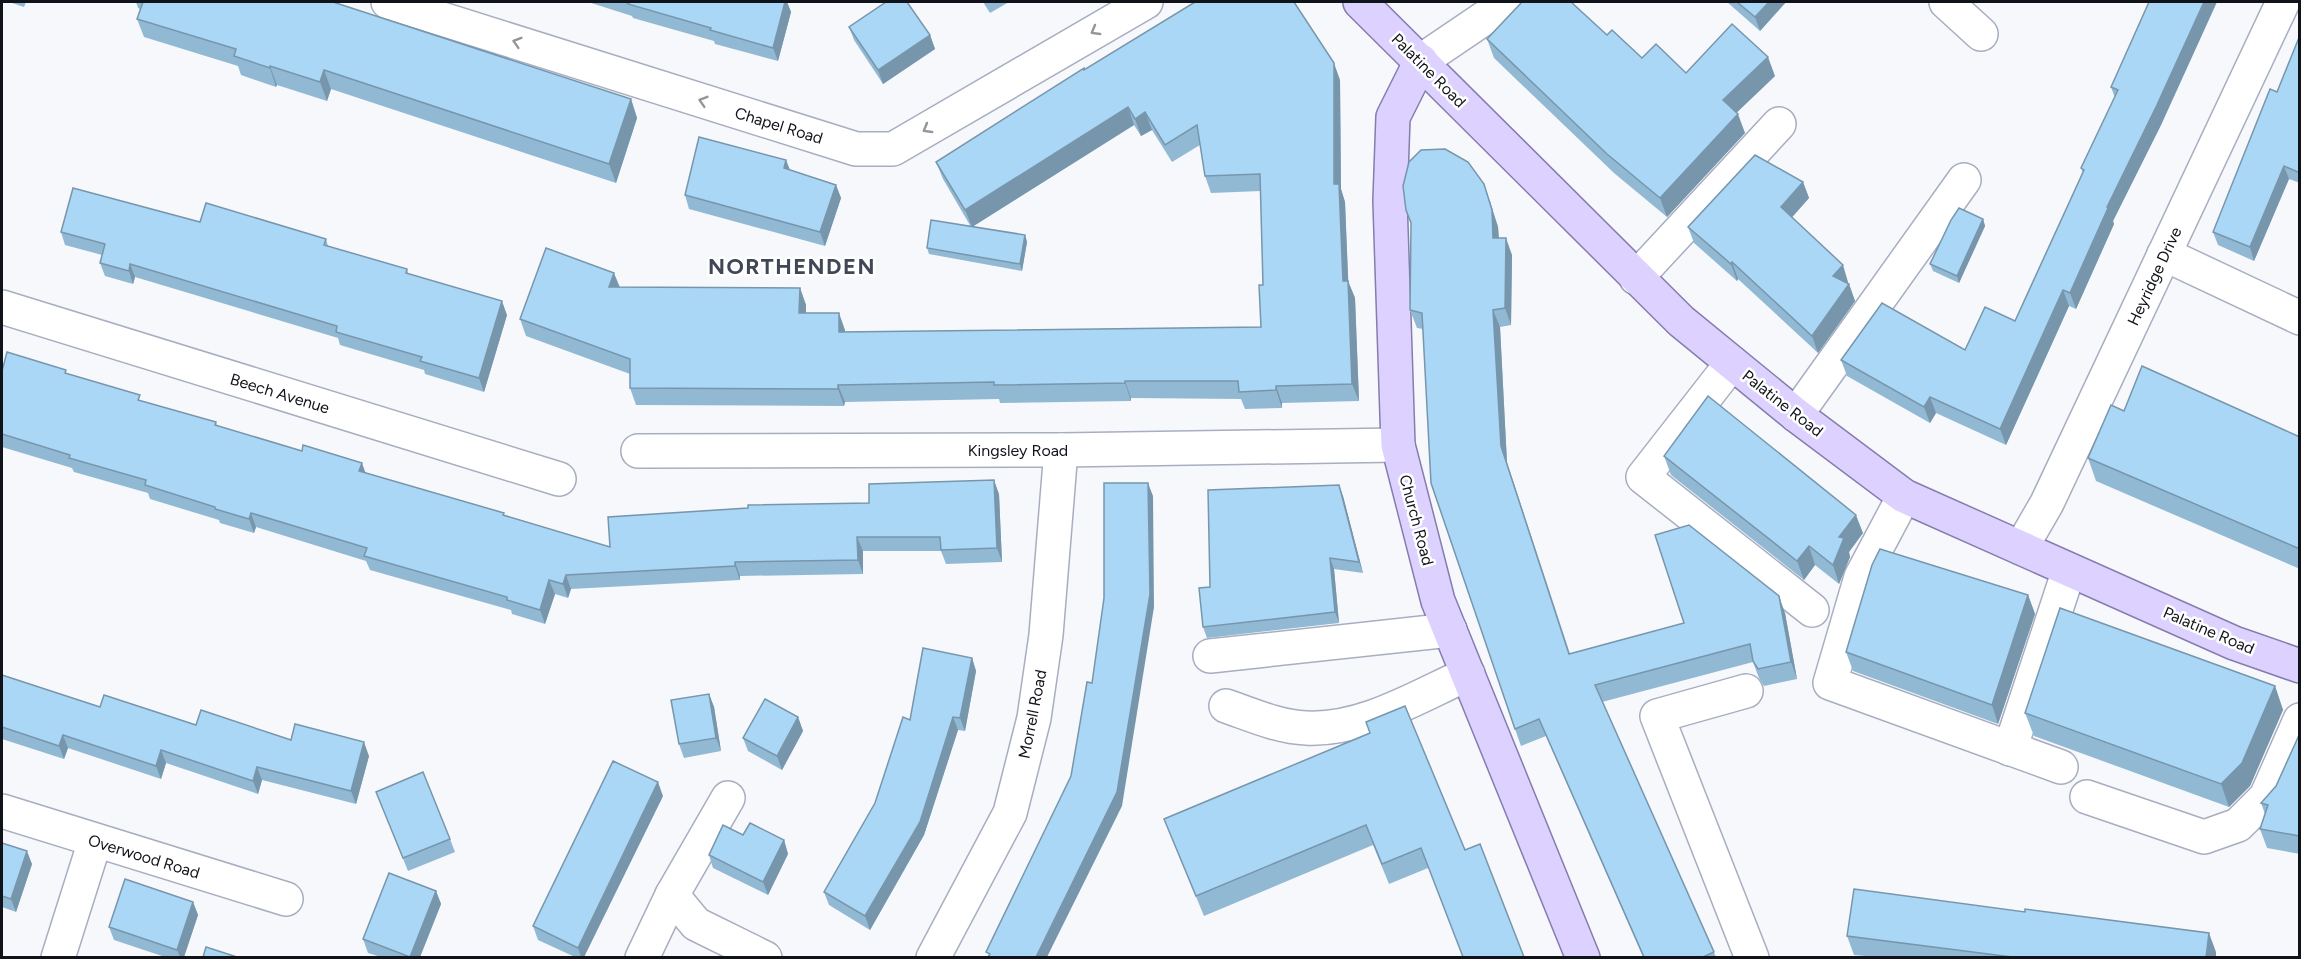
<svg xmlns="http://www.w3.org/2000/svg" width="2301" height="959" viewBox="0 0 2301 959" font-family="Figtree,sans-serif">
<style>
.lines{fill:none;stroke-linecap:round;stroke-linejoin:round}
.minor-casing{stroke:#a7aec0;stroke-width:36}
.major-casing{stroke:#867cae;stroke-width:36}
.minor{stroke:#fff;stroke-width:33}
.major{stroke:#ddd2ff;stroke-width:33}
.wall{fill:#92b9d4}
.shaded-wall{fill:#7796ac}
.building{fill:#aad7f6;stroke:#7796ac;stroke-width:1.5}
.oneway{stroke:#939598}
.labels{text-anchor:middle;stroke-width:5;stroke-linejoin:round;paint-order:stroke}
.street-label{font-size:16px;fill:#101319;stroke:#fff}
.district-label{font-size:22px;font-weight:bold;letter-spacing:1.5px;fill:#414756;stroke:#fff}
</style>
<rect width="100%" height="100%" fill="#f7f8fc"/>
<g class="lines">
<defs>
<g id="minor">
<path d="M388,2L856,149H893L1146,2"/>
<path d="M1946,2L1981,34"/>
<path d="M1421,61L1508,2"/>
<path d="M2164,254L2300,318"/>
<path d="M1636,278L1779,124"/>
<path d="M2,307L559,479"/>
<path d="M1732,363L1643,477L1812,610"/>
<path d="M1796,415L1964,180"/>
<path d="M638,451L1061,450L1398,445"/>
<path d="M1904,496L1861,577L1830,683L2061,767"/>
<path d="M2021,548L2047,503L2283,2"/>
<path d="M1210,656L1450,630"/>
<path d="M1746,691L1657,716L1752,958"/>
<path d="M1226,706C1252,715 1279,727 1306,728C1363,731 1418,696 1468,674"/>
<path d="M2010,749L2069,570"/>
<path d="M2087,797L2204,837L2238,825L2266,797L2300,720"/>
<path d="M2,811L286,899"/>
<path d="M672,895L696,924L765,958"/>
<path d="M58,958L95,841"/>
<path d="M642,958L672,895L728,798"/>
<path d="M933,958L1010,813L1034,718L1046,635L1061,450"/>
</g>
<g id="major">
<path d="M1360,2L1681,321L1796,415L1904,496L2234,643L2300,666"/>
<path d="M1421,61L1393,117L1390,201L1398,445L1438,601L1583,958"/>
</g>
</defs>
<use href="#minor" class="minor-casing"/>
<use href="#major" class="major-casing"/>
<use href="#minor" class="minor"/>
<use href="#major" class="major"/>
</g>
<g class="wall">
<path d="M9,2H26L24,7Z"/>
<path d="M136,2H333L631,99L637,118L616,183L331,89L327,101L277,85L276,87L241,75L238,66L144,37L137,19L140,9L138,8Z"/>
<path d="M588,2H787L791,12L778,61L715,44L714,41L633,18L632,16Z"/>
<path d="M983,2H1009L990,13Z"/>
<path d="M1727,2H1786L1760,31Z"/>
<path d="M2149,2L2162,123L2113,221L2114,224L2076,309L2069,306L2006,445L1936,413L1930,423L1847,376L1841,360L1965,350L2015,321L2083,173L2081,168L2115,98L2111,87Z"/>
<path d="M849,27L930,35L935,49L883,84L854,40Z"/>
<path d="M1607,35L1642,58L1686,73L1775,76L1736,113L1745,133L1667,217L1614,173L1494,58L1487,39Z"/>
<path d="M2300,35V183L2289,179L2254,261L2218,245L2213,232L2277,92Z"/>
<path d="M1084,70L1340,80L1341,189L1345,202L1348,281L1355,298L1359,401L1282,403V408L1245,409L1241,399L1131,398V401L1000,403L999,399L845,402L844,406L636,405L630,388V374L526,336L520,319L620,287L800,288L806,305V313L845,330V332L1261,327L1263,285L1261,191L1211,193L1205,176L1200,145L1172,162L1152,130L1141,136L1134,125L972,227L1025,235L1027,242L1022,271L929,254L927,248L971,227L943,179L936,162Z"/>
<path d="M786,160L790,170L836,185L841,198L825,246L689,209L685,195Z"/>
<path d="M1803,182L1809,198L1792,217L1848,282L1847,283L1849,284L1855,301L1818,353L1738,279L1737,281L1694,243L1688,227Z"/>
<path d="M1490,201L1498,227L1499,238L1512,255L1511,325L1500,327L1507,463L1570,654L1785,613L1797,679L1764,686L1759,678L1753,662L1602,702L1716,957H1643L1546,736L1521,746L1515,729L1423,329L1417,328L1410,310Z"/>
<path d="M1983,219L1985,226L1959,283L1933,271L1930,264Z"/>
<path d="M200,222L326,239L328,246L407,269L408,273L507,315L484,392L425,374L424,370L340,345L338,338L135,277L133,284L105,276L100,263L102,255L65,245L61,232Z"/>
<path d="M2,371L67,374L142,401L216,422L217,426L365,473L610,547L869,503L999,494L1002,562L946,564L941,551H863V574L740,576V580L571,589L568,598L555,594L545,624L512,614L511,610L370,570L366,561L256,527L254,533L220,523L219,520L150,499L148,493L74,472L72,468L2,447Z"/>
<path d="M2124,411L2300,437V569L2096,481L2088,458Z"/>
<path d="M1664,456L1863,533L1849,552L1850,557L1839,584L1815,565L1804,580L1671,475Z"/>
<path d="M1343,496L1363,573L1334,569L1339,623L1207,638L1203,627L1210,587Z"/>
<path d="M2028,595L2035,614L1998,724L1853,671L1846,652Z"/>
<path d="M972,658L976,671L965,731L958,730L924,835L870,930L829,905L824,892L875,803L910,720Z"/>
<path d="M2,675L100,707L196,725L291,740L369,756L356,804L262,780L258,794L166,763L161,779L68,748L64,759L2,739Z"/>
<path d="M2275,686L2283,710L2250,786L2229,807L2034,736L2025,713Z"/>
<path d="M709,694L714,707L721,751L684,758L679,744Z"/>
<path d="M1405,706L1428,868L1389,884L1373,845L1204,916L1164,819L1370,733L1366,722Z"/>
<path d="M798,717L803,731L782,770L748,751L743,738Z"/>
<path d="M2300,733V854L2267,848L2260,829L2265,814L2261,803L2276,786Z"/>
<path d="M376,792L450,839L455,852L408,871Z"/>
<path d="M663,796L584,957H575L538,940L533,926Z"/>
<path d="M743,835L784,840L788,854L768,895L713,868L709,855Z"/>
<path d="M2,843L32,864L16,912L2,907Z"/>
<path d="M436,891L441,904L420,957H381L368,953L363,939Z"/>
<path d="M193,902L198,915L184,957H165L114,940L109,927Z"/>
<path d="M1847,936L2216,952V957H1877L1854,955Z"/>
</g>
<g class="shaded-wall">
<path d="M785,2H787L791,12L778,61L773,48Z"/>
<path d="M1769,2H1786L1760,31L1755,17Z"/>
<path d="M2204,2H2217L2162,123L2113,221L2114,224L2076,309L2070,293L2107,207Z"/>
<path d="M930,35L935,49L883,84L878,70Z"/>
<path d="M1768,57L1775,76L1730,119L1723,100Z"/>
<path d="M1334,63L1340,80L1341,189L1345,202L1349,299L1343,281L1334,184Z"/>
<path d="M270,66L277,85L276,87L270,68Z"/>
<path d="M324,70L331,89L327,101L320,82Z"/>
<path d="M631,99L637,118L616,183L609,164Z"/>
<path d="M1128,107L1134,125L972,227L965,210Z"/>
<path d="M1145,112L1152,130L1141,136L1135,119Z"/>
<path d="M1738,114L1745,133L1667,217L1660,198Z"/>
<path d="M786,160L791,173L784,168Z"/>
<path d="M2284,166L2289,179L2254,261L2250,247Z"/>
<path d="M1803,182L1809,198L1787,223L1781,207Z"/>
<path d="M1484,184L1498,227L1500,255L1493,238Z"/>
<path d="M836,185L841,198L825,246L820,232Z"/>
<path d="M1983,219L1985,226L1959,283L1957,276Z"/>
<path d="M1025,235L1027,242L1022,271L1020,264Z"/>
<path d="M1506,238L1512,255L1511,325L1505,308Z"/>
<path d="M1732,262L1738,279L1737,281L1731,264Z"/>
<path d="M130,264L135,277L133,284L129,271Z"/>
<path d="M1843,265L1848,282L1839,292L1833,276Z"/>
<path d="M614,273L621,290L609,287Z"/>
<path d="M1348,281L1355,298L1359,401L1352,384Z"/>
<path d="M1849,284L1855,301L1818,353L1812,336Z"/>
<path d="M800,288L806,305V330L799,313Z"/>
<path d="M2063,290L2069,306L2006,445L2000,429Z"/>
<path d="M502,301L507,315L484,392L479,378Z"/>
<path d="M1493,310L1500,327L1507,463L1576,671L1501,446Z"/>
<path d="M839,313L845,330V349L839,332Z"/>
<path d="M1125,381L1131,398V401L1125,383Z"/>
<path d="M838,385L845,402L844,406L838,389Z"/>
<path d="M1276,386L1282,403V408L1276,390Z"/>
<path d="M1930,397L1936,413L1930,423L1924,407Z"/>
<path d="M362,463L367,477L359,471Z"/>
<path d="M994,480L999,494L1002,562L997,548Z"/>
<path d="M1148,483L1153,496L1154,607L1122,806L1047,957H1036Z"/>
<path d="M1339,485L1343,496L1363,573L1359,562Z"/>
<path d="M251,513L256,527L254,533L249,519Z"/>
<path d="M1856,515L1863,533L1849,552L1850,557L1839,584L1833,565L1839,537Z"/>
<path d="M857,537L863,551V574L858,560Z"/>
<path d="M1809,546L1815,565L1804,580L1797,561Z"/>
<path d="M1330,558L1334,569L1339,623L1335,612Z"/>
<path d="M735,562L740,576V580L735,566Z"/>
<path d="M566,575L571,589L568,598L563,584Z"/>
<path d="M549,580L555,594L545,624L540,610Z"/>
<path d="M2028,595L2035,614L1998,724L1992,705Z"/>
<path d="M1779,596L1785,613L1797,679L1791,662Z"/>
<path d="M972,658L976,671L965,731L960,718Z"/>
<path d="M2275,686L2283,710L2250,786L2229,807L2221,784Z"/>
<path d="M709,694L714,707L721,751L716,738Z"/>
<path d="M798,717L803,731L782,770L777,756Z"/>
<path d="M953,717L958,730L924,835L870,930L865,916Z"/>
<path d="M63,735L68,748L64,759L59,746Z"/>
<path d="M364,742L369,756L356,804L351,791Z"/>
<path d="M161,750L166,763L161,779L156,766Z"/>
<path d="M257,767L262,780L258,794L253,781Z"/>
<path d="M658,782L663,796L584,957H581L578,948Z"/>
<path d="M784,840L788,854L768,895L763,882Z"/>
<path d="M27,851L32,864L16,912L11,899Z"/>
<path d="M436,891L441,904L420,957H410Z"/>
<path d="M193,902L198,915L184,957H180L177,950Z"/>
<path d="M2209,933L2216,952V957H2206Z"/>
</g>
<g class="building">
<path d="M143,2H333L631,99L609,164L324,70L320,82L270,66V68L234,56L236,49L137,19Z"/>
<path d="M625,2H785L773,48L710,30L711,28L628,4L629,3Z"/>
<path d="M886,2H907L930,35L878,70L849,27Z"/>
<path d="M1195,2H1294L1334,63V184H1339L1343,281H1348L1352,384L1276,386V390L1239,392L1238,381H1125V383L994,385V382L838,385V389L630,388V359L520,319L546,248L614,273L609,287L800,288L799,313H839V332L1261,327L1259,285H1263L1260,174L1205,176L1197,125L1165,145L1145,112L1135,119L1128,107L965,210L936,162L1084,68V70Z"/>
<path d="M1522,2H1571L1607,35L1612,30L1642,58L1656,44L1686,73L1732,24L1768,57L1723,100L1738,114L1660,198L1607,154L1487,39Z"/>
<path d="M1737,2H1769L1755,17Z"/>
<path d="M2149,2H2204L2156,107L2107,207L2108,208L2070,293L2063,290L2000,429L1930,397L1924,407L1841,360L1882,303L1965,350L1985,307L2015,321L2084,170L2081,168L2118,90L2111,87Z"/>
<path d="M2300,35V168L2298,172L2284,166L2250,247L2213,232L2270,89L2277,92Z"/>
<path d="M699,137L786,160L784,168L836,185L820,232L685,195Z"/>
<path d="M1445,149L1468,162L1484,184L1492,210L1493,238H1506L1505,308L1493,310L1501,446L1569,654L1684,623L1655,535L1689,525L1779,596L1791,662L1758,669L1753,661L1750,644L1595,685L1714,952L1703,957H1644L1539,719L1515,729L1431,483L1422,313L1410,310L1411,223L1406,210L1403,186L1409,162L1421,150Z"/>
<path d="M1755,155L1803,182L1781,207L1843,265L1833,276L1849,284L1812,336L1732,262L1731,264L1688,227Z"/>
<path d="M73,188L200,222L206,203L326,239L324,245L407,269L406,273L502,301L479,378L420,361L422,357L336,332L337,326L130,264L129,271L100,263L105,244L61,232Z"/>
<path d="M1959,208L1983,219L1957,276L1930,264L1951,220Z"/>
<path d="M931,220L1025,235L1020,264L927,248Z"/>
<path d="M7,352L66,370L65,373L140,395L138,400L216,422L215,425L302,451L303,445L362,463L359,471L504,513L503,515L610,547L608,517L748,508V505L869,503V484L994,480L997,548L941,550L940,537H857L858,560L735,562V566L566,575L563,584L549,580L540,610L507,600V597L364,556L367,548L251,513L249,519L215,509V507L145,485L146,480L69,458L70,455L2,434V371Z"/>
<path d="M2142,366L2300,437V549L2088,458L2111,405L2124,411Z"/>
<path d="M1708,396L1856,515L1839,537L1844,538L1833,565L1809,546L1797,561L1664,456Z"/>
<path d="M1104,483H1148L1150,594L1117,792L1036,957H988L990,954L986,952L1071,776L1087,682L1092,683L1104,598Z"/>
<path d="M1339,485L1359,562L1330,558L1335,612L1203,627L1199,588L1210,587L1208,490Z"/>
<path d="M1880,549L2028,595L1992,705L1846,652L1872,565Z"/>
<path d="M2060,608L2275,686L2242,763L2221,784L2025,713Z"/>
<path d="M923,648L972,658L960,718L953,717L920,822L865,916L824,892L875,803L903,717L910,720Z"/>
<path d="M2,675L100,707L104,695L196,725L201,710L291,740L295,724L364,742L351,791L257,767L253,781L161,750L156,766L63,735L59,746L2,727Z"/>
<path d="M709,694L716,738L679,744L671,700Z"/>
<path d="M765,699L798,717L777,756L743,738Z"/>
<path d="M1405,706L1465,850L1480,844L1524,957H1463L1421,848L1382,864L1366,825L1196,896L1164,819L1370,733L1366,722Z"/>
<path d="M2300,733V836L2260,829L2268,805L2261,803L2276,786Z"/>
<path d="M613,761L658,782L578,948L533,926Z"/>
<path d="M423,772L450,839L403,858L376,792Z"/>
<path d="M750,823L784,840L763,882L709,855L723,825L743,835Z"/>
<path d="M2,843L27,851L11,899L2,896Z"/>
<path d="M389,873L436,891L410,957L363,939Z"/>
<path d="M125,879L193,902L177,950L109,927Z"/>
<path d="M1854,889L2025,912V909L2209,933L2206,957H2012L1847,936Z"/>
<path d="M206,947L237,957H203Z"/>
</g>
<defs><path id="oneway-chevron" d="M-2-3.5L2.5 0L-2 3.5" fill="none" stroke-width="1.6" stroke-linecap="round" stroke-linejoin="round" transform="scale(1.5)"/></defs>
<g class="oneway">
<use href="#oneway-chevron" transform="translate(1095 31) rotate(150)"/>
<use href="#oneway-chevron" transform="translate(517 42) rotate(-163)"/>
<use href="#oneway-chevron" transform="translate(703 101) rotate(-163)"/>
<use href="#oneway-chevron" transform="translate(927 129) rotate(150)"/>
</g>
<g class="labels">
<g class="street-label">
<text transform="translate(1429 70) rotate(45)" y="6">Palatine Road</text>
<text transform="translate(779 125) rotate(17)" y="6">Chapel Road</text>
<text transform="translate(2154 276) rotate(-65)" y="6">Heyridge Drive</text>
<text transform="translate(280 393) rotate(17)" y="6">Beech Avenue</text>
<text transform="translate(1783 403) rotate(38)" y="6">Palatine Road</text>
<text x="1018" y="456">Kingsley Road</text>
<text transform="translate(1417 520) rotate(75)" y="6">Church Road</text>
<text transform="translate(2209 630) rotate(23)" y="6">Palatine Road</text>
<text transform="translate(1032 714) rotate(-79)" y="6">Morrell Road</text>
<text transform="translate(144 856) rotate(17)" y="6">Overwood Road</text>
</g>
<g class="district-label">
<text x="792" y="274">NORTHENDEN</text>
</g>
</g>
<rect width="2301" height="959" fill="none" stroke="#101319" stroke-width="6"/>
</svg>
